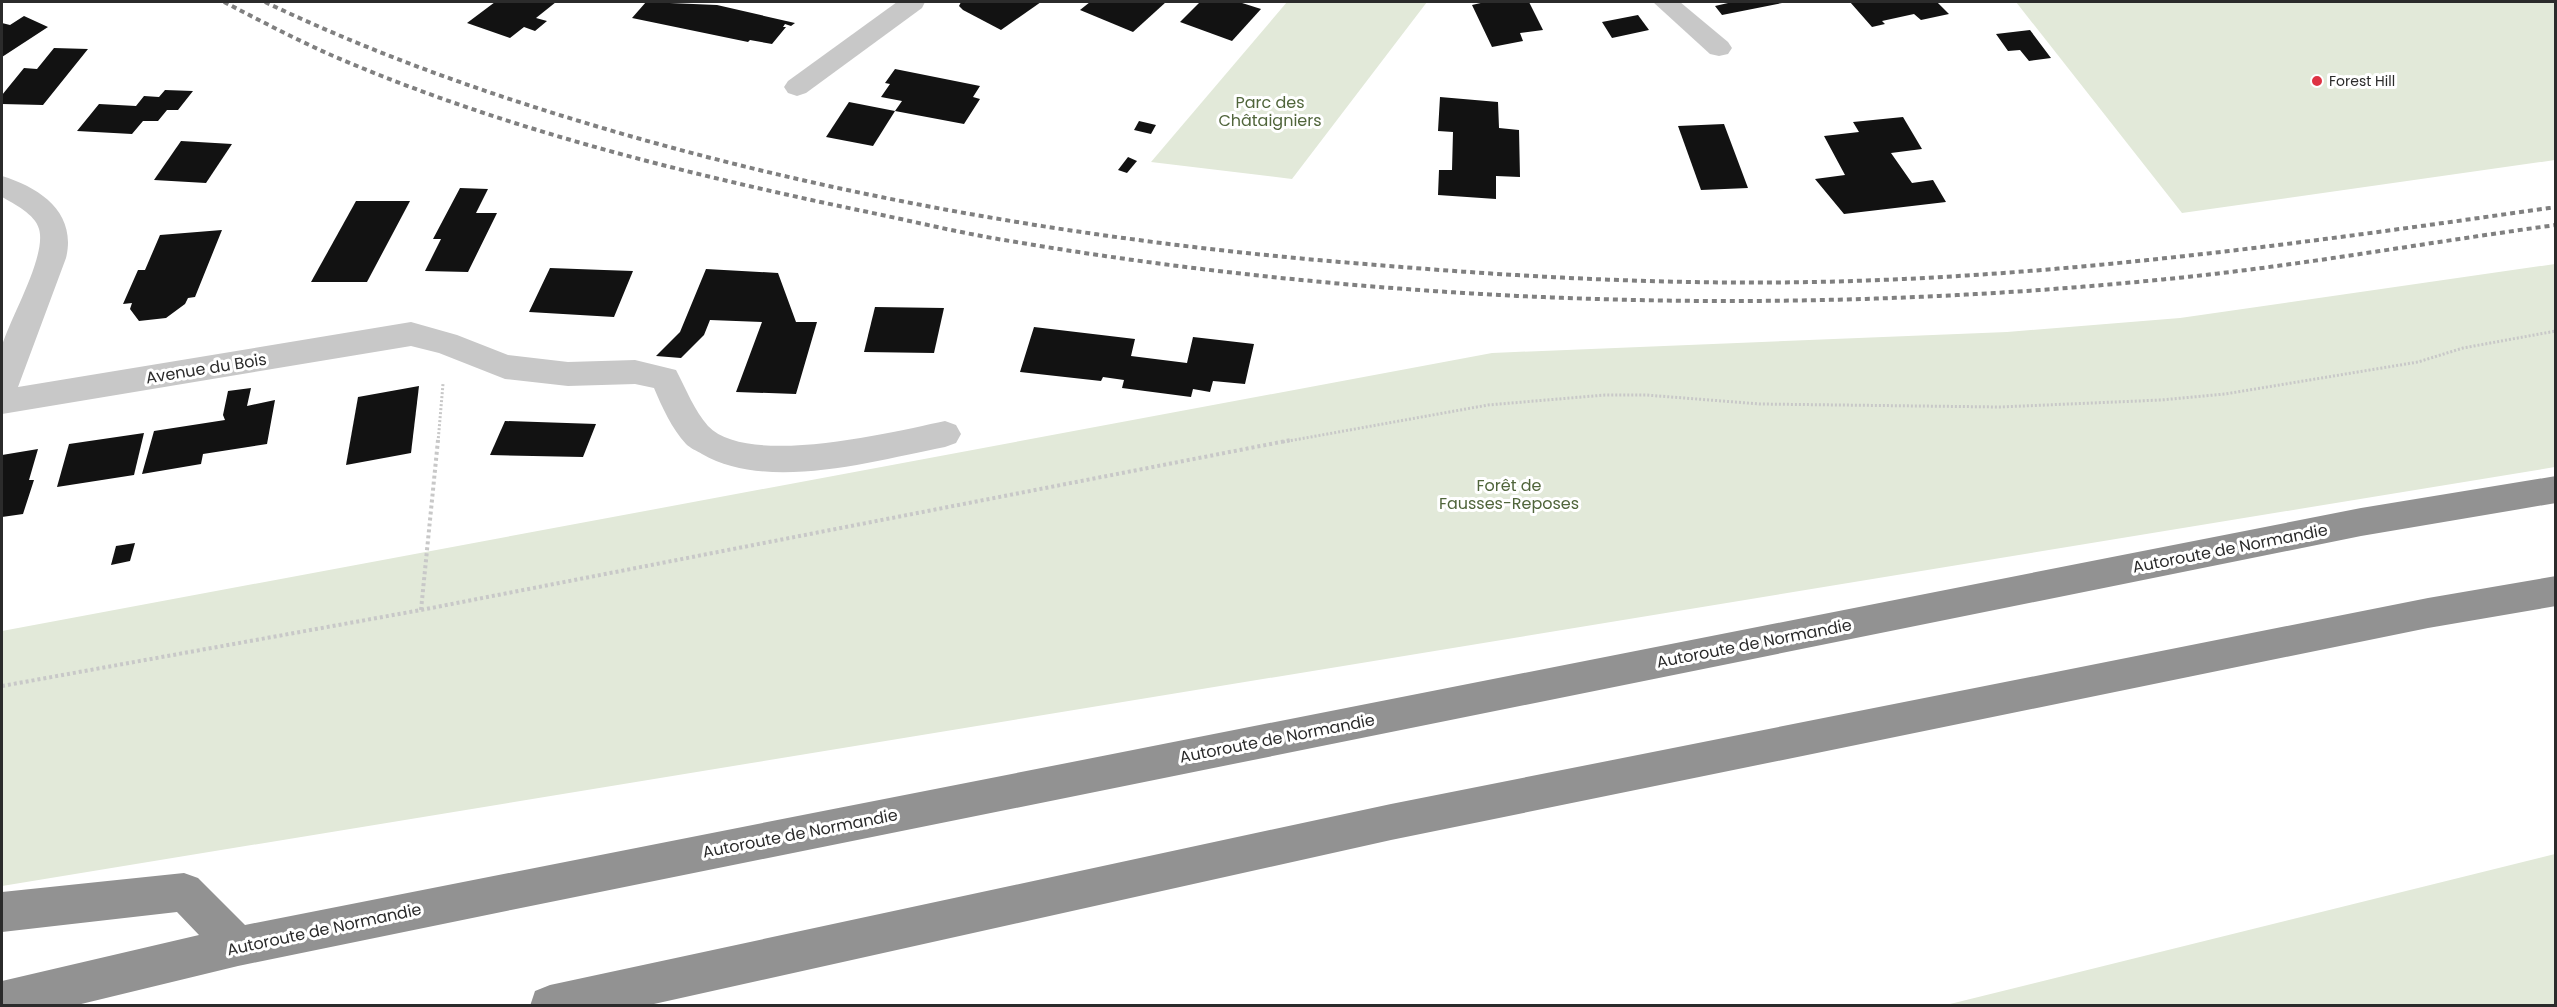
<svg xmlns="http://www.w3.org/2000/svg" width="2557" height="1007" viewBox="0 0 2557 1007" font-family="Poppins,sans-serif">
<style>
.green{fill:#e2e9d9}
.building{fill:#121212}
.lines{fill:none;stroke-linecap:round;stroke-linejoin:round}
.path-far1{stroke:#c8c8c8;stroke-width:3;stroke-dasharray:2 2;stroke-linecap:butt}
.path{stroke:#c8c8c8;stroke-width:4;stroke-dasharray:3 3;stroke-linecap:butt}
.minor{fill:#c8c8c8;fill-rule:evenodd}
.highway{fill:#929292;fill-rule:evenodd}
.rail{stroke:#808080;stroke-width:4;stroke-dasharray:5 4;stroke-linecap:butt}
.poi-dot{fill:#de3243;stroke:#fff;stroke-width:2}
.labels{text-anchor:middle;stroke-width:6;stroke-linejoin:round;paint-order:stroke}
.far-poi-label{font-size:14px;fill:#2b2b2b;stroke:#fff;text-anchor:start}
.park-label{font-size:16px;fill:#50653b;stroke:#fff}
.street-label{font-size:16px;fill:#2b2b2b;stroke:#fff}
</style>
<rect width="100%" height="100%" fill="#fff"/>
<g class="green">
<path d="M1287,2H1427L1292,179L1151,162Z"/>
<path d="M2016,2H2555V160L2182,213Z"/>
<path d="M2555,264V467L2,886V631L1492,353L2007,332L2180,318Z"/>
<path d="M2555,854V1005H1946Z"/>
</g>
<g class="building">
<path d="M495,2H556L536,18L547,21L535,31L524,27L510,38L467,23Z"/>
<path d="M646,2L717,5L795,23L791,26L785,24L783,27H786L772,44L750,40L748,42L632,18Z"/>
<path d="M961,2H1041L1001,30L963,10L959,6Z"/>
<path d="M1090,2H1166L1133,32L1080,10Z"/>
<path d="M1200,2H1239L1261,9L1232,41L1180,22Z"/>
<path d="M1485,2H1529L1543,30L1520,33L1523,41L1492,47L1472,5Z"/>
<path d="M1727,2H1782V3L1722,15L1715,6L1728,3Z"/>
<path d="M1850,2H1937L1949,14L1921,20L1914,14L1882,21L1885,24L1872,27Z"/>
<path d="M1638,15L1649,30L1612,38L1602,22Z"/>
<path d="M24,16L48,27L2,57V23L10,25Z"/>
<path d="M2030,30L2051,58L2029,61L2020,50L2008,51L1996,34Z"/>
<path d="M54,48L88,49L43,105L2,104V95L24,68L37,69Z"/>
<path d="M895,69L980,86L973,97L980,99L964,124L895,111L902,101L881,97L890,84L885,83Z"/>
<path d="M165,90L193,91L178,110H167L158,121H143L132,134L77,131L99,104L136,106L144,96L159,97Z"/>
<path d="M1440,97L1498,102L1499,128L1519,130L1520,177L1496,176V199L1438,195L1439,170H1452L1453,132L1438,131Z"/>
<path d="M849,102L895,111L873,146L826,137Z"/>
<path d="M1903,117L1922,149L1891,153L1912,183L1933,180L1946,202L1844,214L1815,179L1845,175L1824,136L1859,132L1853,122Z"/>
<path d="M1139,121L1156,125L1151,134L1134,130Z"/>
<path d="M1724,124L1748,188L1701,190L1678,126Z"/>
<path d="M181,141L232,144L206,183L154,180Z"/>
<path d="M1128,157L1137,161L1127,173L1118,170Z"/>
<path d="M460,188L488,189L476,213H497L468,272L425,271L441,239H433Z"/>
<path d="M356,201H410L367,282H311Z"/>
<path d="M222,230L195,297L188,298L185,304L166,318L139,321L130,309L132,303L123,304L138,270H145L160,235Z"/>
<path d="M550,268L604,270L633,271L614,317L529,312Z"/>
<path d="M706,269L778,273L796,322H817L796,394L736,392L762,322L710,320L704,335L681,358L656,356L680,332Z"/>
<path d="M875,307L944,308L934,353L864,352Z"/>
<path d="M1034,327L1135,339L1131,356L1187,363L1193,337L1254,344L1245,384L1213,381L1210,392L1193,389L1191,397L1122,388L1124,380L1103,377L1101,381L1020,372Z"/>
<path d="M419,386L411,453L346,465L358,397Z"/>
<path d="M251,388L247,406L275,400L267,444L203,454L201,464L142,474L154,431L225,420L223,415L228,391Z"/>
<path d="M505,421L596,424L583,457L490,455Z"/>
<path d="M144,433L134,475L57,487L69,444Z"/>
<path d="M38,449L29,480H34L23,514L2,517V455Z"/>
<path d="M135,543L130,561L111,565L116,546Z"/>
</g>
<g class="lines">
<g class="path-far1">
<path d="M438,442L443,384"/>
<path d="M1283,442L1488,405L1605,395H1646L1760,404L2000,407L2161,400L2225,394L2418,362L2463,348L2556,331"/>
</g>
<g class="path">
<path d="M421,610L438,440"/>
<path d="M2,686L421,610L1291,440"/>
</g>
<g class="minor">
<path d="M897,2H925L922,8L806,93L797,96L788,93L784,87L788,81Z"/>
<path d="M1653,2H1680L1728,42L1732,48L1728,54L1719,56L1710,54Z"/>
<path d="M2,176C41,188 77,213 66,258L18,387L411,322L457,335L508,355L568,362L635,360L676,370C686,389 694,410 708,426C748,468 893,432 945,421L956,425L961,434L956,443L945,447C873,461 768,492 702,454C697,451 690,448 686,444C672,429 662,407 654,388L635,384L568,386L505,379L439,353L411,346L2,414C0,400 0,359 2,346C10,318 47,256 39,229C35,214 14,204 2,197Z"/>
</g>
<g class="highway">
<path d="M2556,476V503L2361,536L511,910L238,966L73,1006H2V981L199,935L177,912L2,932V892L184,873L198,878L245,925L2361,508Z"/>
<path d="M2556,576V606L2428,628L1391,840L645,1006H530L535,991L550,985L1391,804L2428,598Z"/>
</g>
<g class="rail">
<path d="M224,2C259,20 295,39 331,55C500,128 678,172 858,210C908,220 959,233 1010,241C1393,306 1790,318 2177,278C2304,265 2430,242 2556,225"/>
<path d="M265,2C378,56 496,97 616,132C864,204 1120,245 1377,265C1544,279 1713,287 1880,280C2107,271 2332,239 2556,207"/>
</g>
</g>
<circle class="poi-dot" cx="2317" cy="81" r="6"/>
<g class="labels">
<g class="far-poi-label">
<text x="2329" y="86">Forest Hill</text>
</g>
<g class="park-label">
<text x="1270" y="108">Parc des<tspan x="1270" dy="18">Châtaigniers</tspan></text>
<text x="1509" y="491">Forêt de<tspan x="1509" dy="18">Fausses-Reposes</tspan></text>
</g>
<g class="street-label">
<text transform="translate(206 368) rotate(-9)" y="6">Avenue du Bois</text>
<text transform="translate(2230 548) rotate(-11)" y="6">Autoroute de Normandie</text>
<text transform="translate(1754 643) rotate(-11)" y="6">Autoroute de Normandie</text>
<text transform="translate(1277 738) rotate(-11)" y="6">Autoroute de Normandie</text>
<text transform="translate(800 833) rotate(-11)" y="6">Autoroute de Normandie</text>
<text transform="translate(324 929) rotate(-12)" y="6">Autoroute de Normandie</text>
</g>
</g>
<rect width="2557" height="1007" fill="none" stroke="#2b2b2b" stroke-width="6"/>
</svg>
